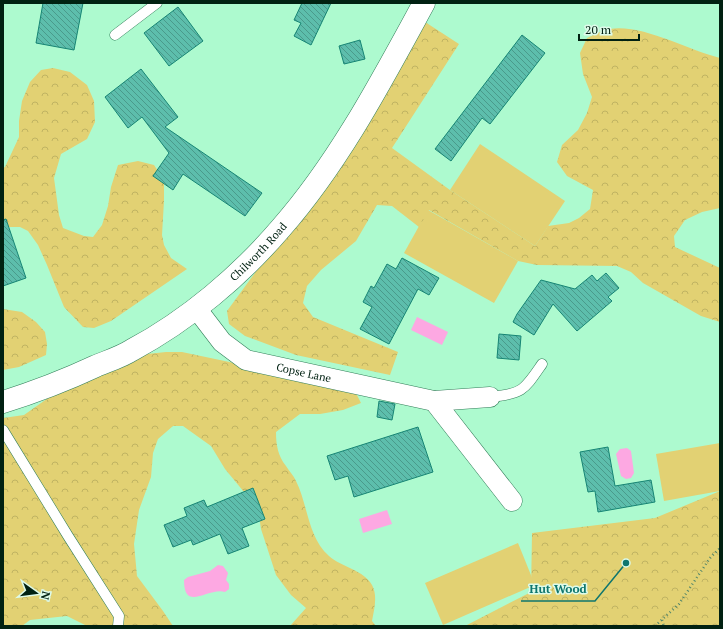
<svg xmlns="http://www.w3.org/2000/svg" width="723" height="629" viewBox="0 0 723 629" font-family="'PT Serif',serif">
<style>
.green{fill:#e2d173}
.forest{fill:url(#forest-crowns)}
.water{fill:#fda8e2}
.building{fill:url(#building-back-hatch);stroke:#168574}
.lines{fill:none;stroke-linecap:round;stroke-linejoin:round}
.lane-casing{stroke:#327e59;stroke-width:11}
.street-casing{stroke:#327e59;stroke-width:21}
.primary-casing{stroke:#327e59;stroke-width:23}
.path{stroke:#51866a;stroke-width:2.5;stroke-dasharray:1 3;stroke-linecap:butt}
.lane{stroke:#fff;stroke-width:10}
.street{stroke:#fff;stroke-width:20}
.primary{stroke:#fff;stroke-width:22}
.labels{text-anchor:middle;stroke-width:3;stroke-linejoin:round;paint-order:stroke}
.street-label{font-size:11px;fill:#012112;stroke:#defbea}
.leader{fill:none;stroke:#0f766e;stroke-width:1.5}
.callout-dot{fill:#0f766e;stroke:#defbea;stroke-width:1.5}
.callout-label{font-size:12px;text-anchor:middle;font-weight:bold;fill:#0f766e;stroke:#defbea;stroke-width:3;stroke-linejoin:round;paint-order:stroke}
</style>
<defs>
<pattern id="forest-crowns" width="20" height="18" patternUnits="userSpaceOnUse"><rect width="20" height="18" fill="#e2d173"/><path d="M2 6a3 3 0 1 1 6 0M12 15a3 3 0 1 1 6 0" fill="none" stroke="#c0b362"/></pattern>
<pattern id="building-back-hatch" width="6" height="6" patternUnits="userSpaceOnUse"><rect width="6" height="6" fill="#5dbeac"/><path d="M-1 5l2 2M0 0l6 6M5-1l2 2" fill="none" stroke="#4a9a8b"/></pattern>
</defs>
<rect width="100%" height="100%" fill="#adfacf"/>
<g class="green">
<path d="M480,144L565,201L535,246L450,190Z"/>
<path d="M428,210L518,261L494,303L404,253Z"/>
<path d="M720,443V491L664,501L656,454Z"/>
<path d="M518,543L535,585L443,625L425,583Z"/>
</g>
<g class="forest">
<path d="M422,20L459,44L392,148L450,190L535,246L548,226L569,223L579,218L590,209L593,190L567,176L557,162L562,145L578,130L587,113L592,97L583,74L580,53L587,38C594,35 602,30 610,29C643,24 687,50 720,58V208L702,212L685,220L674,236L675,247L720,268V322L701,316L643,283L631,272L617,266L537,265L518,261L429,210L419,227L392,206L377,205L356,241L321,270L307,286L303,303L313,317L398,352L390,375L296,355L245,336L229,324L227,311L268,255Z"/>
<path d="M53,68L70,72L87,85L94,101L95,122L87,139L61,154L54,178L59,215L63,228L84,236L93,237L102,225L108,206L111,187L118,165L138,161L154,165L164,180V201L162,235L164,245L171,258L187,269L111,321L94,328L83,327L64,307L47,265L38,245L28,231L20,227H3V168L5,167L19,137V121L22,101L30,82L41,70Z"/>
<path d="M3,309L22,312L36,322L45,332L47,344L46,355L19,367L3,370Z"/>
<path d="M166,352H182L253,367L356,393L361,403L343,410L320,414H300L276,432C276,445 278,456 286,466C289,471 294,476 296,481C308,505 308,538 329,556C341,567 364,570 372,585C378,596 374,610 372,621L376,626H290L306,608L291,595L276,575L261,529L258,509L225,469L211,446L183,426H173L158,439L153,453L151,477L139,510L134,544L137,576L163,611L173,626H87L67,616L30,620L22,626H3V418L24,415L51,396L147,354Z"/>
<path d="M720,491V626H465L531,592L532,533L655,518Z"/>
</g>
<g class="water">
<path d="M417,317L448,332L442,345L411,330Z"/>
<path d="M627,448L631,451L634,473L631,478L626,479L621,476L616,454L620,449Z"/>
<path d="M387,510L392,524L363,533L359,519Z"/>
<path d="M218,565L223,566L228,573L226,580L229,584V589L225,592C208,587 184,613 184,580L188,577L210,571Z"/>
</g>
<g class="building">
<path d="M43,3H83L74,50L36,43Z"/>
<path d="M302,3H331L311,45L294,36L301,23L294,20Z"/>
<path d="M178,7L203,41L169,66L144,33Z"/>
<path d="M522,35L545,53L490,124L482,118L451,161L435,149Z"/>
<path d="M360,40L365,59L344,64L339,46Z"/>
<path d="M141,69L178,117L165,127L262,193L245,216L183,174L173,190L153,176L169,153L142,117L128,128L105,97Z"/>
<path d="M6,219L26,278L3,286V220Z"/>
<path d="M402,258L439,278L429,295L418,289L389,344L360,329L372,307L363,302L371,286L374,288L387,264L396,269Z"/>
<path d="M606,273L619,288L608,297L612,301L577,331L553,304L534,335L513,322L517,314L541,280L575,289L592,275L597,281Z"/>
<path d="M499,334L521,336L519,360L497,358Z"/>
<path d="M379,401L395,404L392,420L377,417Z"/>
<path d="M418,427L433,472L354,497L348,476L335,480L327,456Z"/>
<path d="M608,447L615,486L651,480L655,502L598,512L595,491L588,492L580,452Z"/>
<path d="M253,488L265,519L242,528L249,546L228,554L220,534L193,545L191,540L173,547L164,525L187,516L184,508L204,500L207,507Z"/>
</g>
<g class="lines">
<defs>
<g id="lane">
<path d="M115,35L157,3"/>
<path d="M490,397C523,394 524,390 542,364"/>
<path d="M3,430L68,536L119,616L118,626"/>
</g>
<g id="street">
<path id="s1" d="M196,308L222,342L246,360L434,401L490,397"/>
<path d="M434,401L512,501"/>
</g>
<g id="primary">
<path id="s2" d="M3,402C35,392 66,380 96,366C108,361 121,357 132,350C188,320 240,276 281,228C339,162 382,80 424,3"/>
</g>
</defs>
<use href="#lane" class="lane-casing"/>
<use href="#street" class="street-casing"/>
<use href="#primary" class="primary-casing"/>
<g class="path">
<path d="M662,620L664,626"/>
<path d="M655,626L679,604L710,558L720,548"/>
</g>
<use href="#lane" class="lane"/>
<use href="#street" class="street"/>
<use href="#primary" class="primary"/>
</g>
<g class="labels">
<g class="street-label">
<text dy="4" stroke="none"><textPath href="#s2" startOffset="300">Chilworth Road</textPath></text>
<text dy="4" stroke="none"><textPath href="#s1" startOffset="132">Copse Lane</textPath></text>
</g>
</g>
<path class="leader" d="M626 563L595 601H521"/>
<circle class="callout-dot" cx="626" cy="563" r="4"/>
<g class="callout-label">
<text x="558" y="593">Hut Wood</text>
</g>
<rect width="723" height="629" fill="none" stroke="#012112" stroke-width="8"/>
<g transform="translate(36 593) rotate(104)" stroke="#defbea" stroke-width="3" paint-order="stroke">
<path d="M0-3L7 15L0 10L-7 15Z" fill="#012112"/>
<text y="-6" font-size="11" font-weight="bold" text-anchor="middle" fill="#012112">N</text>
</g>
<path d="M579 34v6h60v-6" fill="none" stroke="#012112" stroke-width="2"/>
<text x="585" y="34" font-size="12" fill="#012112" stroke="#defbea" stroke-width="3" paint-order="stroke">20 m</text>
</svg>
